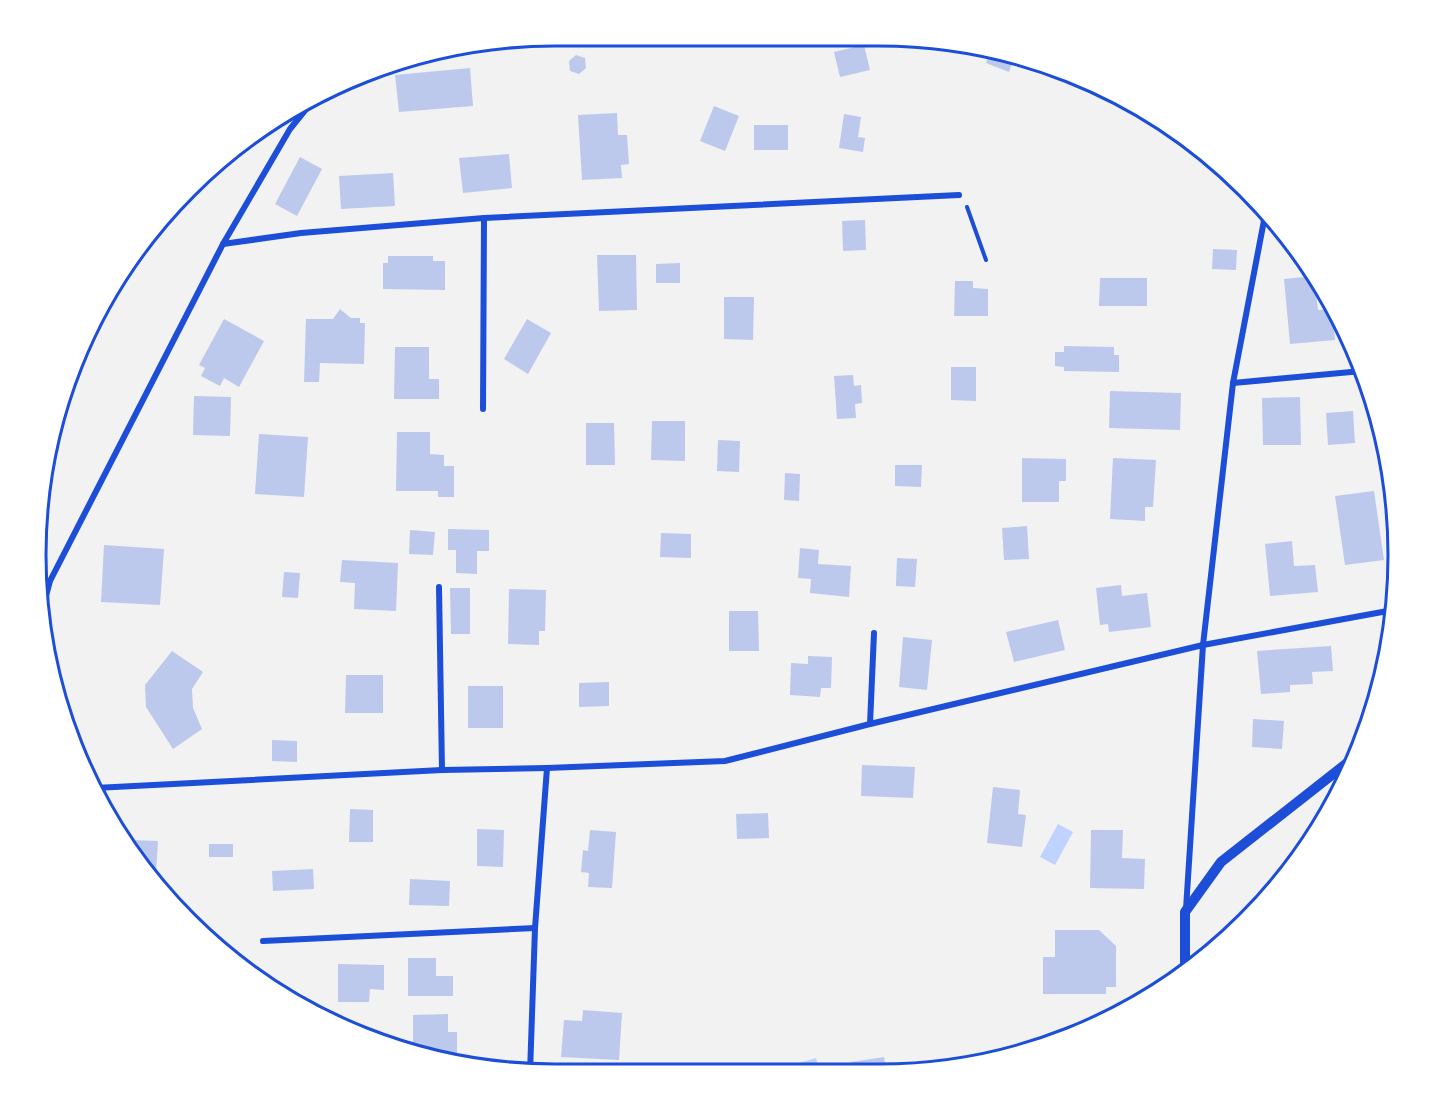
<svg xmlns="http://www.w3.org/2000/svg" width="1434" height="1111" viewBox="0 0 1434 1111" font-family="Raleway,sans-serif">
<style>
.water{fill:#bfd3fe}
.building{fill:#bdc9ec}
.lines{fill:none;stroke-linecap:round;stroke-linejoin:round}
.path{stroke:#1d4ed8;stroke-width:4}
.minor{stroke:#1d4ed8;stroke-width:6}
.tertiary{stroke:#1d4ed8;stroke-width:10}
.rim{fill:none;stroke:#1d4ed8;stroke-width:3}
</style>
<rect width="100%" height="100%" fill="#f2f2f2"/>
<g class="water">
<path d="M1058,824L1073,832L1055,865L1040,857Z"/>
<path d="M816,1058L820,1074H787L785,1067Z"/>
</g>
<g class="building">
<path d="M864,45L870,70L840,77L834,52Z"/>
<path d="M990,53L1014,57L1009,72L986,63Z"/>
<path d="M576,55L585,58L586,68L579,74L570,71L569,61Z"/>
<path d="M470,68L473,106L399,112L395,75Z"/>
<path d="M714,106L739,116L725,151L700,141Z"/>
<path d="M617,113L618,135H627L629,164L621,165L622,178L582,180L578,115Z"/>
<path d="M844,114L861,117L858,137L865,138L863,152L839,148Z"/>
<rect x="754" y="125" width="34" height="25"/>
<path d="M509,154L512,188L463,193L459,158Z"/>
<path d="M300,157L322,169L297,216L275,204Z"/>
<path d="M393,173L395,206L341,209L339,176Z"/>
<path d="M865,220L866,250L843,251L842,221Z"/>
<path d="M1213,249L1237,250L1236,270L1212,269Z"/>
<path d="M597,255H636L637,310L599,311Z"/>
<path d="M388,256H433V261H445V290L383,289V263H388Z"/>
<path d="M680,263V283H656V264Z"/>
<path d="M1314,276L1318,310L1332,309L1335,340L1290,344L1284,279Z"/>
<path d="M1100,278H1147V306H1099Z"/>
<path d="M955,281H973V288L988,289V316H954Z"/>
<path d="M724,297H754L753,340L724,339Z"/>
<path d="M340,309L351,318H360V323H365L364,364L320,363L319,382H304L306,319H333Z"/>
<path d="M224,319L264,341L239,387L224,378L220,386L201,376L205,368L199,365Z"/>
<path d="M527,319L551,333L528,374L504,359Z"/>
<path d="M1064,346L1114,347V355H1119V372L1064,371V367L1055,366V352H1064Z"/>
<path d="M395,347H429V379H439V399H394Z"/>
<path d="M951,367H976V401L951,400Z"/>
<path d="M853,375L854,386L861,385L862,403L855,404L856,418L837,419L834,376Z"/>
<path d="M1110,391L1181,393L1180,430L1109,428Z"/>
<path d="M194,396L231,397L230,436L193,435Z"/>
<path d="M1300,397L1301,445H1263L1262,398Z"/>
<path d="M1353,411L1355,443L1328,445L1326,413Z"/>
<path d="M652,421H685V461L651,460Z"/>
<path d="M586,423H614L615,465H586Z"/>
<path d="M397,432H430V454L444,455V466H454V497H438V491H396Z"/>
<path d="M259,434L308,437L304,497L255,494Z"/>
<path d="M718,440L740,441L739,472L717,471Z"/>
<path d="M1022,458L1066,459V481H1059V502H1022Z"/>
<path d="M1113,458L1156,460L1153,507H1145V521L1110,519Z"/>
<path d="M895,465H922L921,487L895,486Z"/>
<path d="M785,473L800,474L799,501L784,500Z"/>
<path d="M1374,491L1384,560L1345,565L1335,496Z"/>
<path d="M1027,526L1029,559L1004,560L1002,528Z"/>
<path d="M448,529L489,530V551H477V574L456,573V550H448Z"/>
<path d="M410,530L435,532L433,555L409,554Z"/>
<path d="M661,533L691,534V558L660,557Z"/>
<path d="M1292,541L1294,566L1315,565L1318,592L1270,596L1265,544Z"/>
<path d="M104,545L164,549L160,605L101,602Z"/>
<path d="M800,548L819,550L818,564L851,566L849,597L810,593L811,579L798,578Z"/>
<path d="M897,558L917,559L915,587L896,586Z"/>
<path d="M342,560L398,563L396,611L354,609L355,583L340,582Z"/>
<path d="M284,572L300,573L298,598L282,597Z"/>
<path d="M1121,585L1122,596L1147,593L1151,627L1109,632L1108,624L1100,625L1096,588Z"/>
<path d="M450,588H470V634H451Z"/>
<path d="M509,589L546,590L545,631H539V645L508,644Z"/>
<path d="M729,611H758L759,651H729Z"/>
<path d="M1058,620L1065,650L1014,662L1006,632Z"/>
<path d="M903,637L932,640L927,690L899,687Z"/>
<path d="M1331,646L1333,671L1312,672L1313,684L1290,685V692L1261,694L1257,651Z"/>
<path d="M172,651L203,672L192,689L193,708L202,729L173,749L146,707L145,685Z"/>
<path d="M808,656L832,657L831,688H821L820,697L790,695L791,663L808,664Z"/>
<path d="M346,675H383V713H345Z"/>
<path d="M609,682V706L579,707V683Z"/>
<rect x="468" y="686" width="35" height="42"/>
<path d="M1253,719L1284,721L1282,749L1252,747Z"/>
<path d="M70,730H77L76,744Z"/>
<path d="M272,740L297,741V762L272,761Z"/>
<path d="M862,765L915,767L913,798L861,796Z"/>
<path d="M993,787L1020,790L1018,814L1026,815L1022,847L987,843Z"/>
<path d="M350,809L373,810V842H349Z"/>
<path d="M768,813L769,838L737,839L736,814Z"/>
<path d="M477,829L504,830L503,867L477,866Z"/>
<path d="M590,830L616,832L612,888L588,887L589,873L581,872L583,850L588,851Z"/>
<path d="M1091,830H1123L1122,858L1145,859L1144,889L1090,888Z"/>
<path d="M131,840L158,841L156,873L146,872L130,850Z"/>
<rect x="209" y="844" width="24" height="13"/>
<path d="M313,869L314,889L273,891L272,871Z"/>
<path d="M1273,875H1288L1273,890Z"/>
<path d="M410,879L450,881L449,906L409,905Z"/>
<path d="M1055,930H1099L1116,946V987H1106V994H1043V957H1055Z"/>
<path d="M408,958H436V976H453V996H408Z"/>
<path d="M338,964L384,965V990L370,989L369,1002H338Z"/>
<path d="M583,1010L622,1013L619,1060L561,1057L564,1020L582,1021Z"/>
<path d="M448,1014V1032H457V1058H432L413,1053V1015Z"/>
<path d="M1008,1048H1039V1049L1008,1055Z"/>
<path d="M884,1057L887,1074H853L851,1062Z"/>
</g>
<g class="lines">
<path class="path" d="M967,207L986,260"/>
<g class="minor">
<path d="M223,244L301,233L484,218L959,195"/>
<path d="M1233,383L1362,371"/>
<path d="M483,409L484,218"/>
<path d="M439,587L442,770"/>
<path d="M43,607L50,581L223,244L290,129L315,98"/>
<path d="M870,724L874,633"/>
<path d="M95,788L442,770L547,768L725,761L870,724L1203,645L1393,610"/>
<path d="M1186,909L1203,645L1233,383L1266,210"/>
<path d="M263,941L535,928"/>
<path d="M530,1073L535,928L547,768"/>
</g>
<path class="tertiary" d="M1185,972V912L1221,862L1356,756"/>
</g>
<path d="M0 0H1434V1111H0ZM555 46H879A509 509 0 0 1 1388 555V555A509 509 0 0 1 879 1064H555A509 509 0 0 1 46 555V555A509 509 0 0 1 555 46Z" fill="#fff" fill-rule="evenodd"/>
<path class="rim" d="M555 46H879A509 509 0 0 1 1388 555V555A509 509 0 0 1 879 1064H555A509 509 0 0 1 46 555V555A509 509 0 0 1 555 46Z"/>
</svg>
